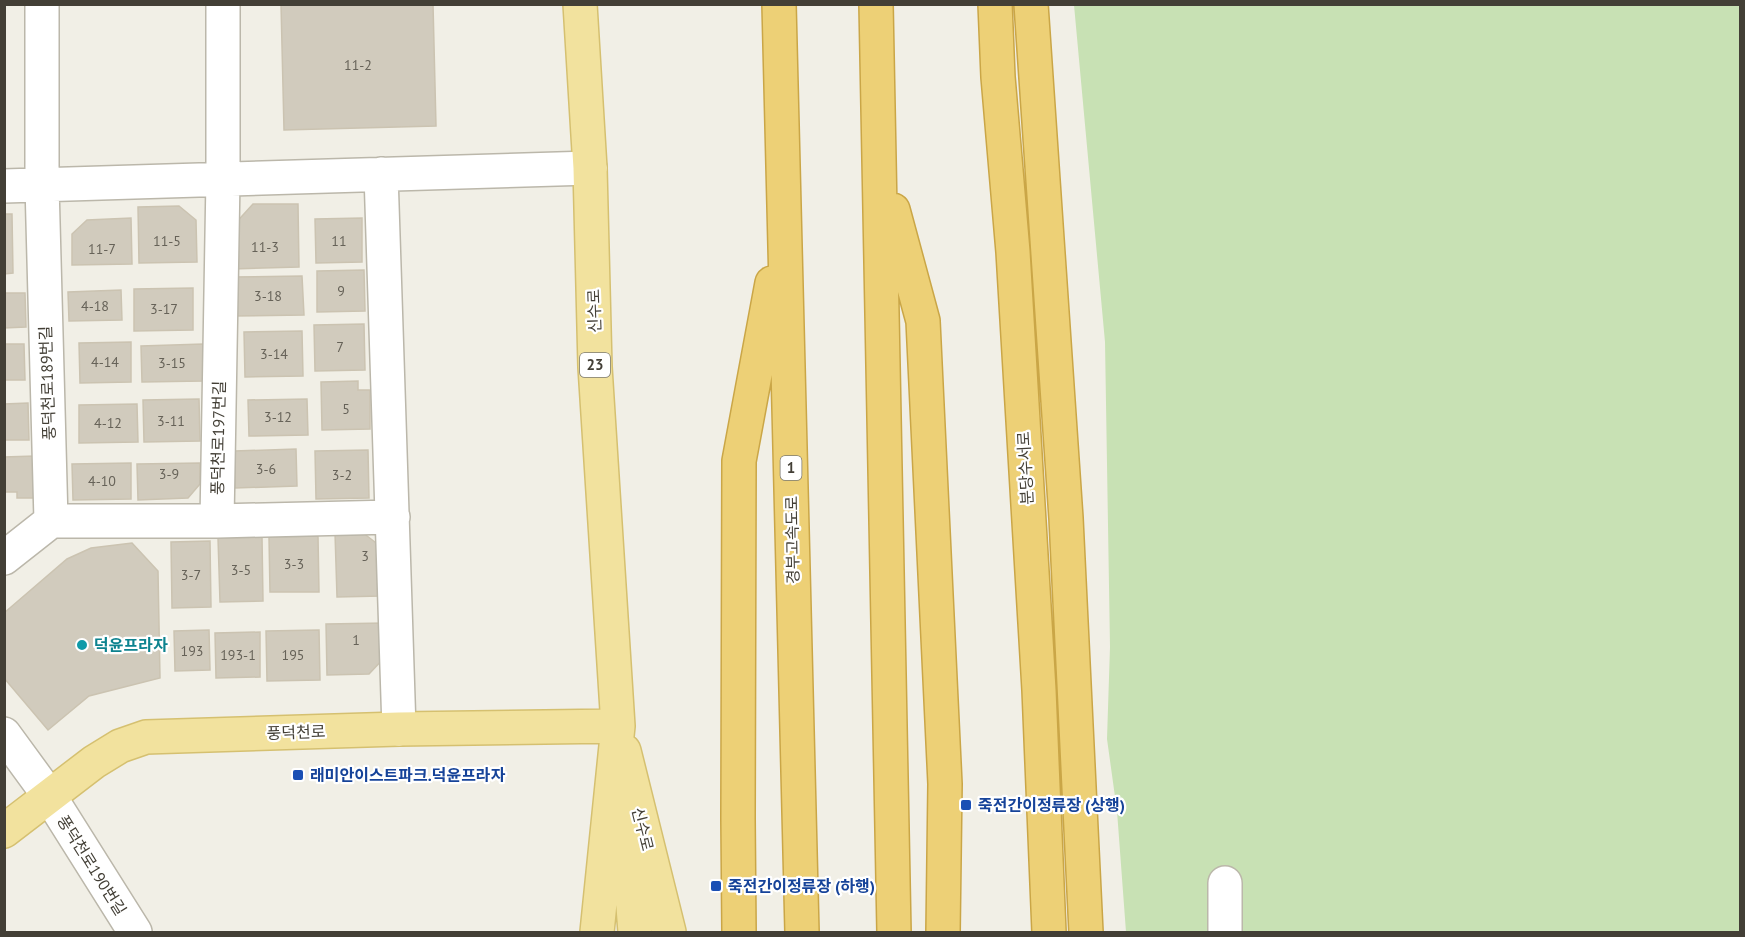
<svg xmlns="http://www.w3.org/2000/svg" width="1745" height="937" font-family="'PT Sans','Noto Sans KR',sans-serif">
<rect width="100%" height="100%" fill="#f1efe6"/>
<path fill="#c8e1b4" d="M1074 5H1740V932H1126L1117 811 1107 739 1110 647 1105 342Z"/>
<path fill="#d1cbbd" stroke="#cbc3b1" stroke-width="1.5" d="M281 4H433L436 126 284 130Z
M253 204H298L299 267 232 269V227Z
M179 206 196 220 197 262 139 263 138 207Z
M4 214H12L13 273 4 274Z
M131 218 132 264 72 265V234L87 220Z
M362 218V262L316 263 315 219Z
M364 270 365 311 317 312V271Z
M302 276 304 315 233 316 232 277Z
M193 288V330L134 331V289Z
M121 290 122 320 69 321 68 292Z
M4 293H25L26 327 4 328Z
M364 324 365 370 315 371 314 325Z
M302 331 303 376 245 377 244 332Z
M131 342V382L80 383 79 343Z
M4 344H24L25 380H4Z
M203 344V381L142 382 141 346Z
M358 381V390H370V429L322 430 321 382Z
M199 399 200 441 144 442 143 400Z
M307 399 308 435 249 436 248 400Z
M28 403 29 440H4V404Z
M137 404 138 442 79 443V405Z
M296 449 297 486 235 488V451Z
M368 450 369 498 316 499 315 451Z
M35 456V498H17V492H4V457Z
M131 463V499L73 500 72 464Z
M200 463V484L188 498 138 500 137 464Z
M362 532 380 546 381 596 337 597 335 533Z
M318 536 319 592H270L269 537Z
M262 537 263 601 220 602 218 538Z
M210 541 211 607 172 608 171 542Z
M132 543 158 571 160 678 89 696 48 730 4 678V613L67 559 91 548Z
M385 623V657L369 674 327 675 326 624Z
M209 630 210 670 175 671 174 631Z
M319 630 320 680 267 681 266 631Z
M260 632V677L216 678 215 633Z"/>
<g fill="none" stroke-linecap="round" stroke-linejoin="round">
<defs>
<path id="minor" d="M381 174 399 729
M4 186 590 168
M51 521H217L393 517
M217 521 223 179V4
M4 558 51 521 42 185V4
M4 734 50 797 135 932
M1225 883V932"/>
<path id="major" d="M580 4 590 168 595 367 618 726 597 932
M624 751 669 932
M627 830 635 932
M4 831 94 762 120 746 146 737 399 729 618 726"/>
<path id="highway" d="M779 4 802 932
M876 4 894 932
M995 4 998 77 1013 252 1039 690 1049 932
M1031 4 1066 518 1086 932
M893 210 923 321 945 784 943 932
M739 932 738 819 739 461 772 283"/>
</defs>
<use href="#minor" stroke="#bbb7aa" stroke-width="36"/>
<use href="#major" stroke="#d5c070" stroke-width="36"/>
<use href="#highway" stroke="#caa647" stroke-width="36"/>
<use href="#minor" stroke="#fff" stroke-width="33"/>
<use href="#major" stroke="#f2e29e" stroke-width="33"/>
<use href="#highway" stroke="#edd076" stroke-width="33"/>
</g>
<circle fill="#0f9aa8" stroke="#fff" stroke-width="2" cx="82" cy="645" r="6"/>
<g fill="#1a4fb4" stroke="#fff" stroke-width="2">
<rect x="292" y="769" width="12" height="12" rx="3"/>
<rect x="960" y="799" width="12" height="12" rx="3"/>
<rect x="710" y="880" width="12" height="12" rx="3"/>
</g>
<g text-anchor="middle" stroke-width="4.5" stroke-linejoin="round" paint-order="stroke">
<g font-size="14" fill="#666258">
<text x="358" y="70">11-2</text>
<text x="167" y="246">11-5</text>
<text x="339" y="246">11</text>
<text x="265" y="252">11-3</text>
<text x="102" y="254">11-7</text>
<text x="341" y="296">9</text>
<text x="268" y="301">3-18</text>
<text x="95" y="311">4-18</text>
<text x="164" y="314">3-17</text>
<text x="340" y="352">7</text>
<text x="274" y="359">3-14</text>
<text x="105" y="367">4-14</text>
<text x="172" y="368">3-15</text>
<text x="346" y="414">5</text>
<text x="278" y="422">3-12</text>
<text x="171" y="426">3-11</text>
<text x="108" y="428">4-12</text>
<text x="266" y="474">3-6</text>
<text x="169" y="479">3-9</text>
<text x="342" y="480">3-2</text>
<text x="102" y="486">4-10</text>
<text x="365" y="561">3</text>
<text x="294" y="569">3-3</text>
<text x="241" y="575">3-5</text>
<text x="191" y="580">3-7</text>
<text x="356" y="645">1</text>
<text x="192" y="656">193</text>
<text x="238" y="660">193-1</text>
<text x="293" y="660">195</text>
</g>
<g fill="#fff" stroke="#7b7972" stroke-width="1.5">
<rect x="580" y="353" width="30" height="24" rx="4.5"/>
<rect x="780.5" y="456" width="21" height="24" rx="4.5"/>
</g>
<g font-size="15" font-weight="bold" fill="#433f36">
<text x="595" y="370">23</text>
<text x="791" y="473">1</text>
</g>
<g font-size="16" fill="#433f36" stroke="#fff">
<text transform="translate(594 311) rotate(-92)" y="6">신수로</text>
<text transform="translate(47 383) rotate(-92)" y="6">풍덕천로189번길</text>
<text transform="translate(218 438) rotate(-89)" y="6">풍덕천로197번길</text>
<text transform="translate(1025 468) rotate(-93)" y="6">분당수서로</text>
<text transform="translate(792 540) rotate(-91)" y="6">경부고속도로</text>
<text transform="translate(296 732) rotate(-2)" y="6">풍덕천로</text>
<text transform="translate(643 829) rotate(76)" y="6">신수로</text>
<text transform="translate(92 865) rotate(58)" y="6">풍덕천로190번길</text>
</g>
<g font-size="16" font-weight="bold" fill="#0d838f" stroke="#fff" text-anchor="start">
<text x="94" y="651">덕윤프라자</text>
</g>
<g font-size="16" font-weight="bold" fill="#164399" stroke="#fff" text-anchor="start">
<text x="310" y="781">래미안이스트파크.덕윤프라자</text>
<text x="978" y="811">죽전간이정류장 (상행)</text>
<text x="728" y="892">죽전간이정류장 (하행)</text>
</g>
</g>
<rect width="1745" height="937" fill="none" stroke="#433f36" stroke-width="12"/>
</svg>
